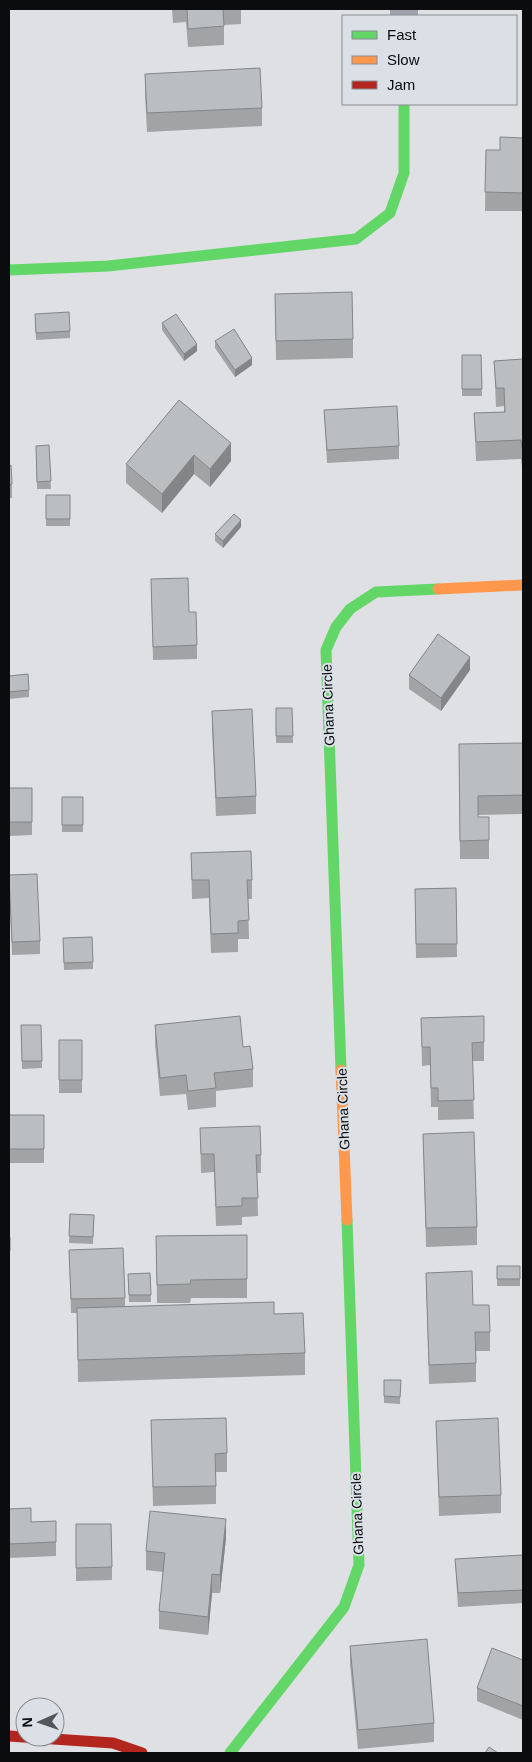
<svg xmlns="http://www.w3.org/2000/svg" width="532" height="1762" font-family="Arial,sans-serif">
<rect width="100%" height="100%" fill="#dee0e3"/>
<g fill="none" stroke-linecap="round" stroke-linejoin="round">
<path stroke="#a1a1ad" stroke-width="28" d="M404 9V16"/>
<path stroke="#63d668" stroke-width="11" d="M9 270 108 266 356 239 390 213 404 173V104
M341 1070 326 650 336 627 350 609 376 592 438 589
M230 1753 344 1607 359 1565 347 1220"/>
<path stroke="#ff974d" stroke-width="11" d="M438 589 523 585
M341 1070 347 1220"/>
<path stroke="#b3261e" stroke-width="11" d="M9 1736 113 1743 142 1753"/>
</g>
<path fill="#a1a3a5" d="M172 9H241V24L224 25V45L188 47 186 22 173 23Z
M145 74 262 108V126L147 132 145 93Z
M523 138V211H485L486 150H500Z
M275 294 353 339V358L276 360Z
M35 314 70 331V338L36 340Z
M162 323 197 351 184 361 162 330Z
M215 341 252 365 235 377 215 348Z
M462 355H481L482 396H462Z
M523 359V466H522L521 459 476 461 474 413 504 412V406L496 407 494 361Z
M179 400 231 461 210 487 194 474 162 513 126 483V464Z
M324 410 399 446V459L327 463Z
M49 445 51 489H37L36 446Z
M9 466 12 484V498H9Z
M46 495H70V526H46Z
M241 527 223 548 215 541V534Z
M151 579 189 612 197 645V659L153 660Z
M470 670 441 711 409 689V675Z
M9 676 29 690V697L9 699Z
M276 708H292L293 743H276Z
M212 711 256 796V814L216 816 212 729Z
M523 743V814L478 815V817H489V859H460L459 762Z
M9 788H32V835L9 836Z
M62 797H83V832H62Z
M191 853 252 880V899H248L249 939H238V952L211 953 209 898 192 899Z
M9 875 40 941V954L12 955Z
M456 888 457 957 416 958 415 889Z
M63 938 93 962V969L64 970Z
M484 1016V1061H472L474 1119 438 1120V1107H431L430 1065 422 1066 421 1018Z
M21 1025H41L42 1068 22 1069Z
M155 1025 243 1047 253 1069V1087L216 1091V1107L188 1110 186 1094 160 1096 155 1044Z
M59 1040H82V1093H59Z
M9 1115H44V1163H9Z
M200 1128 261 1155V1173H257L258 1216 242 1217V1225L216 1226 214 1172 201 1173Z
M423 1134 477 1227V1245L426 1247Z
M70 1214 94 1215 93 1244 69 1243Z
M247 1235V1298H191L190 1303H157L156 1236Z
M69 1250 125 1298V1307L274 1314 305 1353V1375L78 1382 77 1313H71Z
M497 1266H520V1286H497Z
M150 1273 151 1302H129L128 1274Z
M426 1273 473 1305 490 1332V1351H476V1382L429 1384Z
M384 1380H401L400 1404 384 1403Z
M151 1420 227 1453V1472H216V1504L153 1506Z
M436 1421 501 1495V1513L439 1516Z
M9 1509 56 1542V1556L9 1558Z
M76 1524 112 1567V1580L76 1581Z
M226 1538 220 1593H212L208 1635 159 1629V1611L163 1572 146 1570V1551Z
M523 1555V1603L458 1607 455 1559Z
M350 1646 434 1723V1742L358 1749 350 1664Z
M523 1660V1720L477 1701V1688Z"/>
<path fill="#838586" d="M197 344V351L184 361V354Z
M252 358V365L235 377V370Z
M231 443V461L210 487V469Z
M194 455V474L162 513V494Z
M241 520V527L223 548V541Z
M470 657V670L441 711V698Z
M226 1519V1538L220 1593V1575Z
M212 1574V1593L208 1635V1617Z"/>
<path fill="#bbbec0" stroke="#838586" d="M187 9H223L224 26 188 29Z
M260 68 262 108 147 113 145 74Z
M500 137 523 138V193L485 192 486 150H500Z
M352 292 353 339 276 341 275 294Z
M69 312 70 331 36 333 35 314Z
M176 314 197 344 184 354 162 323Z
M234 329 252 358 235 370 215 341Z
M462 355H481L482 389H462Z
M523 359V448H522L521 440 476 442 474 413 505 412 504 388H496L494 361Z
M179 400 231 443 210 469 194 455 162 494 126 464Z
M397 406 399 446 327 450 324 410Z
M49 445 51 481 37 482 36 446Z
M11 465 12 484 9 485V466Z
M46 495H70V519H46Z
M234 514 241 520 223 541 215 534Z
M188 578 189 612H196L197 645 153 647 151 579Z
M438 634 470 657 441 698 409 675Z
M28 674 29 690 9 692V676Z
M276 708H292L293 736H276Z
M252 709 256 796 216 798 212 711Z
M523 743V795L478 796V817H489V840L460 841 459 744Z
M9 788H32V822H9Z
M62 797H83V825H62Z
M251 851 252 880H247L249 920 238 921V933L211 934 209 880H192L191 853Z
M37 874 40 941 12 942 9 875Z
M456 888 457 944H416L415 889Z
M92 937 93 962 64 963 63 938Z
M240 1016 243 1047 250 1046 253 1069 214 1073 216 1088 188 1091 186 1075 160 1078 155 1025Z
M484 1016V1042L472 1043 474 1100 438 1101V1088H431L430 1047H422L421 1018Z
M21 1025H41L42 1061H22Z
M59 1040H82V1080H59Z
M9 1115H44V1149H9Z
M260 1126 261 1155H256L258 1198H242V1206L216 1207 214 1154H201L200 1128Z
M474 1132 477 1227 426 1228 423 1134Z
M70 1214 94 1215 93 1237 69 1236Z
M247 1235V1279L191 1280 190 1284 157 1285 156 1236Z
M9 1237H10V1251H9Z
M123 1248 125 1298 71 1299 69 1250Z
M497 1266H520V1279H497Z
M472 1271 473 1305H489L490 1332H475L476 1363 429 1365 426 1273Z
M150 1273 151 1295H129L128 1274Z
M274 1302V1314L303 1313 305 1353 78 1360 77 1308Z
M384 1380H401L400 1397 384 1396Z
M226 1418 227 1453 215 1454 216 1486 153 1487 151 1420Z
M498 1418 501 1495 439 1497 436 1421Z
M31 1508V1522L56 1521V1542L9 1544V1509Z
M150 1511 226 1519 220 1575 212 1574 208 1617 159 1611 165 1553 146 1551Z
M76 1524H111L112 1567 76 1568Z
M523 1555V1590L458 1593 455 1559Z
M427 1639 434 1723 358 1730 350 1646Z
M492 1648 523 1660V1706L477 1688Z
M489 1747 498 1753H485Z"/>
<g text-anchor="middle" stroke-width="4" stroke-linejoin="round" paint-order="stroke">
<g font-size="14" fill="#0a0c0e" stroke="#dbe0e6">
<text transform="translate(328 705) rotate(-92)" y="5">Ghana Circle</text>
<text transform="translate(343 1109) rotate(-92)" y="5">Ghana Circle</text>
<text transform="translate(357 1514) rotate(-92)" y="5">Ghana Circle</text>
</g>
</g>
<rect width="532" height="1762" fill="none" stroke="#0a0c0e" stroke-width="20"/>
<rect x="342" y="15" width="175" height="90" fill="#dbe0e6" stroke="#878b90"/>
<rect x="352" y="31" width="25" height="8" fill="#63d668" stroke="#878b90"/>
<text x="387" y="40" font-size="15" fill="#0a0c0e">Fast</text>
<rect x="352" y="56" width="25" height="8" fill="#ff974d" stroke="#878b90"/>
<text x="387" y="65" font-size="15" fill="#0a0c0e">Slow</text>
<rect x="352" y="81" width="25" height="8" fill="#b3261e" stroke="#878b90"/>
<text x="387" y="90" font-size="15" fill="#0a0c0e">Jam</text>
<g transform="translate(40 1722) rotate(268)"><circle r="24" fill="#dbe0e6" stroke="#878b90"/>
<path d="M0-4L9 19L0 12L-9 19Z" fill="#545659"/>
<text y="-8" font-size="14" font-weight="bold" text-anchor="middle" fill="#0a0c0e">N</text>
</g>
</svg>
